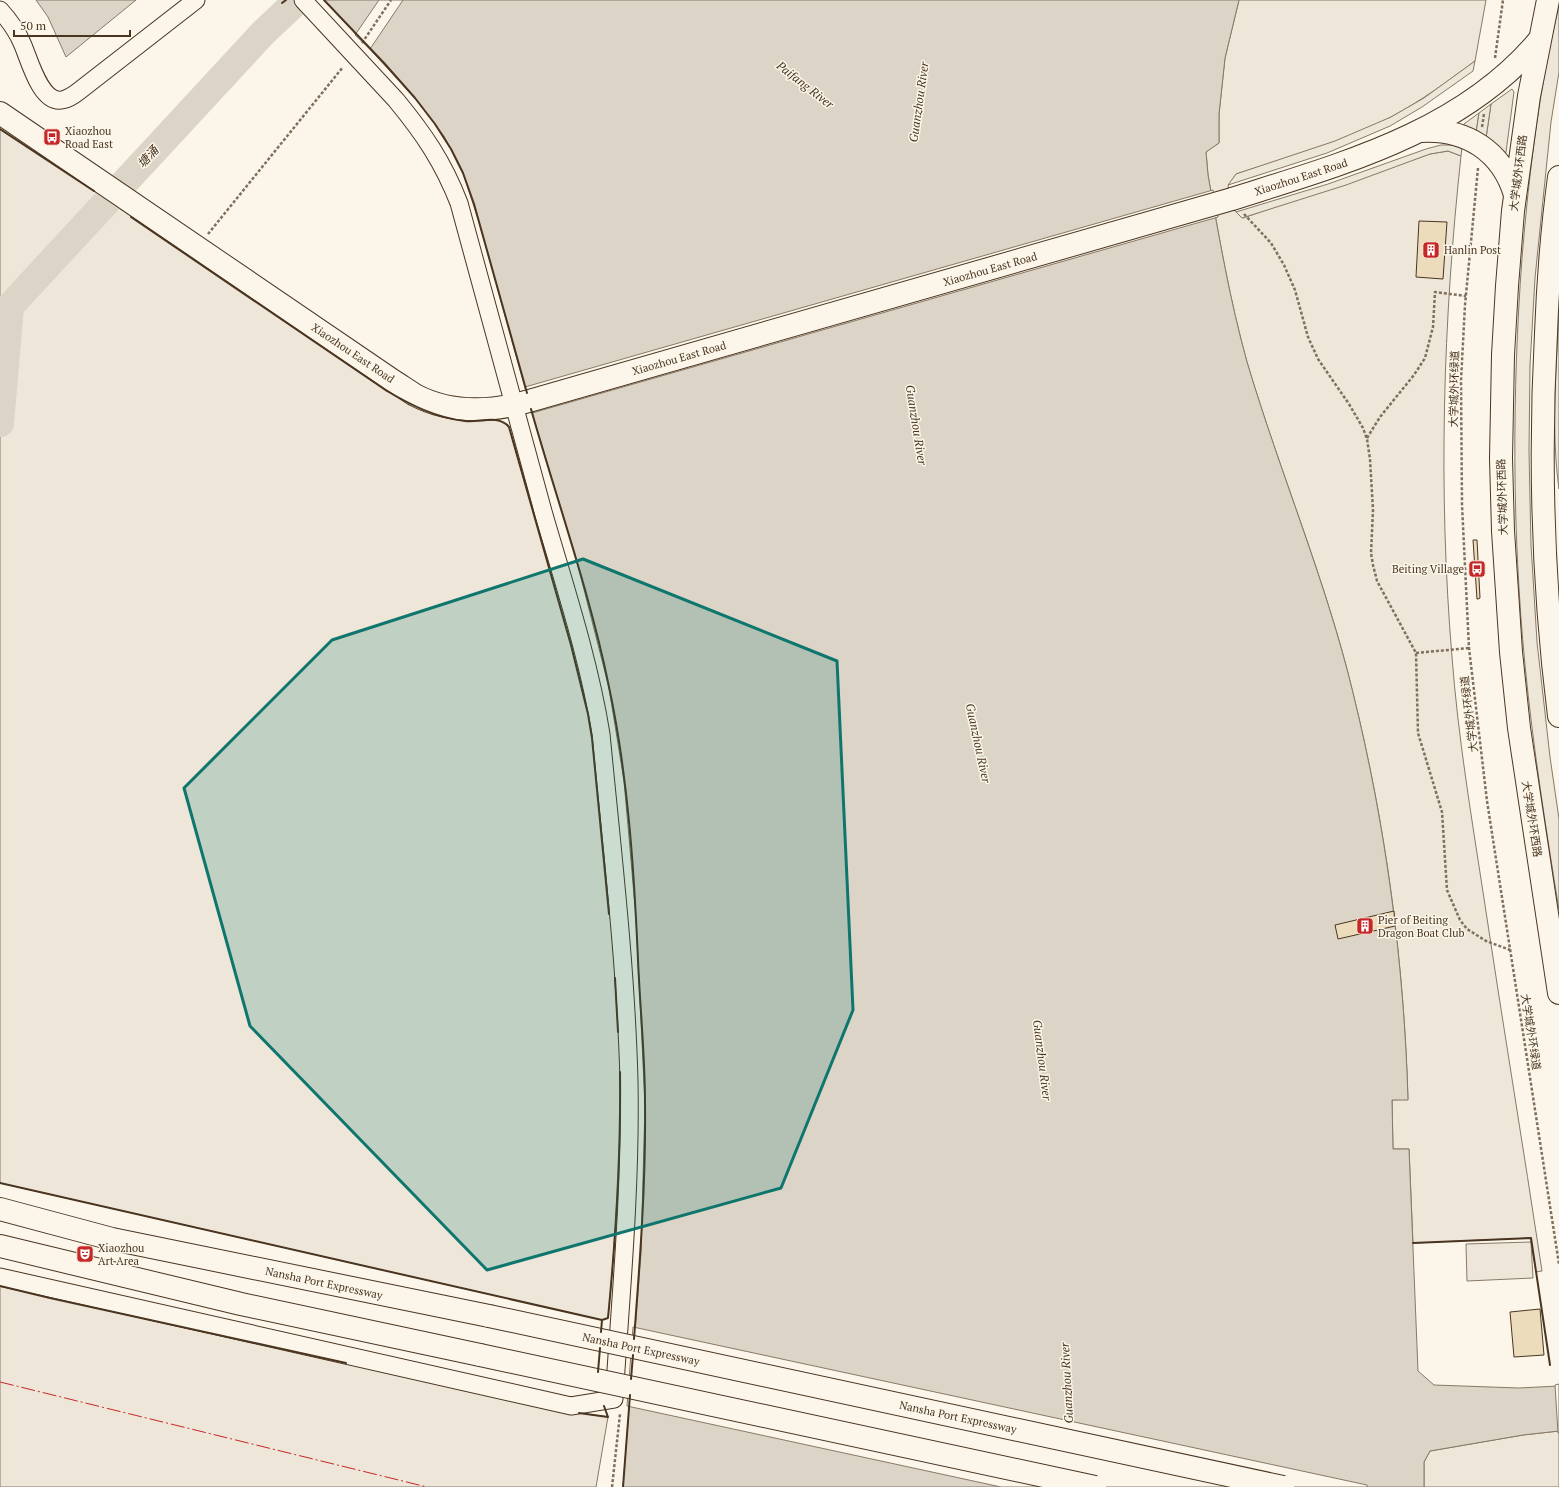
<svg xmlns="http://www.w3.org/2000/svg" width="1559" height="1487" font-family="'PT Serif','Noto Sans SC',serif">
<rect width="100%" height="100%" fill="#fbf6e9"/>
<path fill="#ede6d9" stroke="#887966" d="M1239 0H1486L1475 61C1448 81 1421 101 1391 117 1342 143 1288 157 1236 174L1228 186 1236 212 1243 218 1430 154 1448 151 1461 156C1443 322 1438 490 1452 657 1458 736 1471 814 1483 892 1502 1019 1523 1145 1542 1271L1536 1272 1531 1242 1533 1278 1467 1281 1466 1244 1531 1242V1238L1413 1243 1409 1149H1393L1392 1100 1408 1099C1404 962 1386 826 1353 693 1326 580 1280 473 1247 362 1230 301 1219 237 1208 175L1206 152 1219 143V114L1225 58Z
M1559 5V72L1551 122 1535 278 1530 365 1529 451 1531 545 1537 642 1550 757 1559 819V910C1546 829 1533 747 1525 665 1512 530 1512 394 1522 258 1529 173 1539 88 1559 5Z
M1512 89 1514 92 1506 152 1505 154 1486 138 1491 104Z
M1479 113 1476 133 1463 127 1464 124Z
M0 129 94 191 387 391C411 405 436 418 465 421 479 423 498 414 509 427L571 645 588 714 592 738C602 843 616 949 620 1055 622 1143 616 1230 608 1318L602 1320 0 1183Z
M1559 313V489C1551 431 1556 371 1559 313Z
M0 1286 172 1325 572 1412 608 1417 596 1487H0Z
M1559 1431V1487H1424V1462L1430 1451 1523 1435Z"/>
<path fill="#ede7d9" stroke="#887966" d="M1475 61 1473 71 1422 107 1390 126 1327 153 1228 185 1236 174 1335 141 1391 117 1424 98Z
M1491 104 1486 138 1476 133 1479 113Z
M1441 145H1452L1462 147 1461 156 1448 151 1430 154 1346 185 1242 218 1236 212 1328 184 1426 149Z"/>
<path fill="#dcd4c6" stroke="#887966" d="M36 0H136L66 57 48 17Z
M324 0H1239L1225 58 1219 114V143L1206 152 1208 175C1219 237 1230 301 1247 362 1280 473 1326 581 1353 693 1386 827 1404 963 1408 1100H1392L1393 1149H1409L1418 1371 1434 1385 1519 1388 1559 1386V1431L1523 1435 1430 1451 1424 1462V1487H623L641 1253 645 1104 636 918 628 826 624 781 609 688 575 554 532 413 479 222 463 173 444 136 415 98Z"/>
<path fill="#fbf6e9" stroke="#887966" d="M379 0H403L370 49 355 35Z
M1213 190 1218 217 532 413 525 387Z
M633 1327 1367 1485V1487H1001L627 1406Z
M1559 1384V1433H1558L1555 1385Z"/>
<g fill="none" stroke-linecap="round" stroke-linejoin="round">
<path stroke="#dcd4c6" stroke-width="28" d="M0 317 263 33 298 0
M0 423 10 306"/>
</g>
<path fill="#ecdcbc" stroke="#4a3520" d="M1419 221 1447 222 1443 279 1416 277Z
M1473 540H1477L1480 598 1478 599H1477Z
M1394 911 1395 926 1338 939 1335 925Z
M1540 1309 1544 1355 1514 1357 1510 1312Z"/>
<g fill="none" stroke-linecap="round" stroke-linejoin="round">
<defs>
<path id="minor" d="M0 10C9 20 17 31 22 43 29 58 40 104 62 100 68 99 74 95 79 91L196 0
M0 1277 571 1406 614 1399C621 1293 631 1187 629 1081 626 965 612 849 601 734 589 660 565 587 544 515 515 411 487 307 459 203 443 162 424 134 396 100L303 0"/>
<path id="major" d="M1548 0 1529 96 1513 211 1507 286 1503 355 1501 458 1503 531 1511 652 1519 728 1559 993
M0 113 392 380C400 385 407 390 415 395 451 414 491 412 529 401
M1420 131C1466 128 1502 151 1515 195
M1559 177C1552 229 1548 281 1546 333 1539 461 1543 589 1559 716
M1232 199C1342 164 1463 132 1540 39"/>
<path id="highway" d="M0 1209 112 1239 489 1316
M0 1246 241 1304 480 1355"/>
</defs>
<use href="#minor" stroke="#4a3520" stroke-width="19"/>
<use href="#major" stroke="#4a3520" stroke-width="24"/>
<use href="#highway" stroke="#4a3520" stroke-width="24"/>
<path stroke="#7f6f5c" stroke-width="2.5" stroke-dasharray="3 2" stroke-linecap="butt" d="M362 43 391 0
M1495 58 1503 0
M1482 127 1484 114
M1478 168 1465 305 1461 380 1462 505 1469 648 1487 801 1559 1264
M1244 214 1271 243 1284 265 1295 290 1308 337 1318 359 1349 404 1363 428 1367 439 1370 459 1373 510 1371 553 1373 565 1377 581 1416 653 1418 733 1442 812 1447 890 1460 920 1467 929 1486 941 1510 950
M208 234 343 67
M1367 438 1380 417 1414 375 1425 358 1433 327 1435 292 1466 296
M1416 653 1469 648
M612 1487 620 1414"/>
<use href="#minor" stroke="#fbf6e9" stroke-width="17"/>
<use href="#major" stroke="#fbf6e9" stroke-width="22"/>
<use href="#highway" stroke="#fbf6e9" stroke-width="22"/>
<defs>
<path id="major-bridge" d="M529 401 1232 199"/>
<path id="highway-bridge" d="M489 1316 1283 1487
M480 1355 1095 1487"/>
</defs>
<use href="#major-bridge" stroke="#4a3520" stroke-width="24" stroke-linecap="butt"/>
<use href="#highway-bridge" stroke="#4a3520" stroke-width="24" stroke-linecap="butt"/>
<use href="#major-bridge" stroke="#fbf6e9" stroke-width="22"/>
<use href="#highway-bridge" stroke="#fbf6e9" stroke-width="22"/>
<path stroke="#4a3520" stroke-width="2" d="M324 0 384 63 415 98 435 124 451 149 463 173 474 204 527 393
M282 3 286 0
M0 129 94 191
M131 217 387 391C411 405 436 418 465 421 479 423 498 414 509 427L571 645 588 714 592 738 609 914
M531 409C557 501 590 593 609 687 628 776 634 869 638 960 640 1008 645 1055 645 1103 646 1182 640 1261 634 1339
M615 978 618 1032
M0 1183 602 1320 608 1318C616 1236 621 1154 620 1072
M1413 1243 1531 1238 1550 1365
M0 1286 50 1298 346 1363
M601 1332 602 1320
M598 1372 600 1348
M631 1379 633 1355
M604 1406 608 1417
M579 1413 608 1417
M623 1487 630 1395"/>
<path stroke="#c62828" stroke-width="1" stroke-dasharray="14 3 2 3" stroke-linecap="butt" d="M0 1382 427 1487"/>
</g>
<path fill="#0f766e" fill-opacity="0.2" stroke="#0f766e" stroke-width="3" stroke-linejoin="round" d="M583 559 837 661 853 1010 781 1188 487 1270 250 1026 184 788 332 640Z"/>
<defs>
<symbol id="bus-square" viewBox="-11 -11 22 22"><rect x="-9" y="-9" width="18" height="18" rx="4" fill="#c62828" stroke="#fbf6e9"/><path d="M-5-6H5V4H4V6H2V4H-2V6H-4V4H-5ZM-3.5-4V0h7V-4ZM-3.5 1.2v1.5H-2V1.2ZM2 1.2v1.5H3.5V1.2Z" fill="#fff"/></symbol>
<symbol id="building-square" viewBox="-11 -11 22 22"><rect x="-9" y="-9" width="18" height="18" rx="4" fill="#c62828" stroke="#fbf6e9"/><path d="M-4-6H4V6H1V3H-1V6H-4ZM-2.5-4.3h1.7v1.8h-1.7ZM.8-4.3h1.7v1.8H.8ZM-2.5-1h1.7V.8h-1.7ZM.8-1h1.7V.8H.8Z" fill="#fff"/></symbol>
<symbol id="theatre-square" viewBox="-11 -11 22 22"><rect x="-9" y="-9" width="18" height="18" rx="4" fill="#c62828" stroke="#fbf6e9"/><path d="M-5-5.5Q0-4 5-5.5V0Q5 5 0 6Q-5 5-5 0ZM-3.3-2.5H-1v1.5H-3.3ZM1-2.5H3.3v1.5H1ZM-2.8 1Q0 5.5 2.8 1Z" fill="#fff"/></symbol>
</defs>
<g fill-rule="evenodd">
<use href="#bus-square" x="42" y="127" width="20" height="20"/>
<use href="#building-square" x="1421" y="240" width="20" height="20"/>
<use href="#bus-square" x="1467" y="559" width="20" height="20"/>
<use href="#building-square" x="1355" y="916" width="20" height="20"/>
<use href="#theatre-square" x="75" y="1244" width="20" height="20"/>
</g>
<g text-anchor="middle" stroke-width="3" stroke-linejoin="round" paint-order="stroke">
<g font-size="11" fill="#4a3520" stroke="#fbf6e9" text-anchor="start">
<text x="65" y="135">Xiaozhou<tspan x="65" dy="13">Road East</tspan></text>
<text x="1444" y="254">Hanlin Post</text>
<text x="1464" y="573" text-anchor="end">Beiting Village</text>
<text x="1378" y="924">Pier of Beiting<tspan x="1378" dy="13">Dragon Boat Club</tspan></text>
<text x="98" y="1252">Xiaozhou<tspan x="98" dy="13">Art Area</tspan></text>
</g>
<g font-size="11" fill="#4a3520" stroke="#fbf6e9">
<text transform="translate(1518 173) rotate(-83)" y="4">大学城外环西路</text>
<text transform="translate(1301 177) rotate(-18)" y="4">Xiaozhou East Road</text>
<text transform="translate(990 269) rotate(-16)" y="4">Xiaozhou East Road</text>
<text transform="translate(353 353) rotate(34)" y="4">Xiaozhou East Road</text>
<text transform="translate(679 358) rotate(-16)" y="4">Xiaozhou East Road</text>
<text transform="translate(1454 389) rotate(-89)" y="4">大学城外环绿道</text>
<text transform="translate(1502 497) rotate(-92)" y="4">大学城外环西路</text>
<text transform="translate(1469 714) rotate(-97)" y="4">大学城外环绿道</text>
<text transform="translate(1532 819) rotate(81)" y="4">大学城外环西路</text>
<text transform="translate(1531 1032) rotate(81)" y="4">大学城外环绿道</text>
<text transform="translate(324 1283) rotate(12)" y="4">Nansha Port Expressway</text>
<text transform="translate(641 1349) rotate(12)" y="4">Nansha Port Expressway</text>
<text transform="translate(958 1417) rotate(12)" y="4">Nansha Port Expressway</text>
</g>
<g font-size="12" font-style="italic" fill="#4a3520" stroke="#fbf6e9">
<text transform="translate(805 85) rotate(38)" y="4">Paifang River</text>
<text transform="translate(919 102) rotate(-82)" y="4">Guanzhou River</text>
<text transform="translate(148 157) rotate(-47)" y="4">塘涌</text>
<text transform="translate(916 425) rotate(81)" y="4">Guanzhou River</text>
<text transform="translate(978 743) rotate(78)" y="4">Guanzhou River</text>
<text transform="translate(1042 1060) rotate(83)" y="4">Guanzhou River</text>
<text transform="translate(1067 1383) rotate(-93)" y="4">Guanzhou River</text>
</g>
</g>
<path d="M14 30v6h116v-6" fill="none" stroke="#4a3520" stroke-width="2"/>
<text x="20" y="30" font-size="12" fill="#4a3520" stroke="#fbf6e9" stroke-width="3" paint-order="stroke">50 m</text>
</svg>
